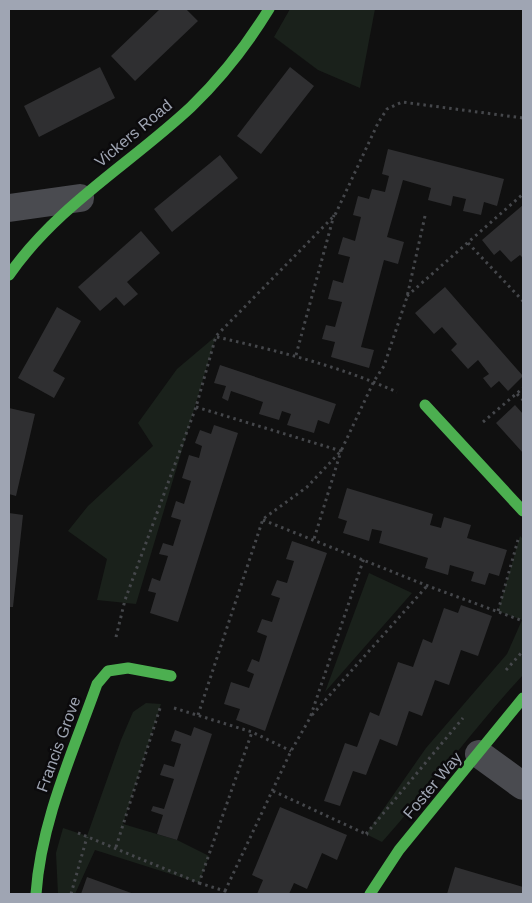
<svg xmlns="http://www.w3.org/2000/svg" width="532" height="903" font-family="Arial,sans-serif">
<rect width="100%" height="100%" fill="#101010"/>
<path fill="#1a211b" d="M290 9H375L360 88 318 70 274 37Z
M216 336 136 604 97 600 107 559 68 531 88 506 153 446 138 423 177 369Z
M520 536 523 539V675C474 728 431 787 382 842L366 834 426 748 507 654 522 620 498 611Z
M369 573 412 593 325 692Z
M146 703 161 704 123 824 177 840 209 856 199 883 95 850 75 894H58L56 853 63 828 87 836 121 740 133 712Z"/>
<path fill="#2f2f31" d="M160 9H186L198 21 135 81 111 56Z
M100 67 115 98 39 137 24 106Z
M290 67 314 86 261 154 237 136Z
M388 149 504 179 497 206 484 202 481 215 463 211 466 199 453 196 451 206 428 200 431 188 403 180 387 237 404 242 398 264 384 260 361 347 374 350 369 368 331 357 335 342 322 339 326 325 335 327 342 302 328 299 333 280 343 283 350 257 338 254 343 237 355 241 361 217 353 215 358 196 369 199 372 189 385 192 389 176 382 174Z
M220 155 238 178 172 232 154 209Z
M523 205V258L520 255 511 262 500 250 494 255 482 240Z
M141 231 160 253 127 282 138 294 124 306 116 297 100 311 78 287Z
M445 287 523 376 508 391 499 381 491 388 483 378 489 374 478 360 468 369 451 350 457 344 442 327 434 334 415 313Z
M57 307 81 321 53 371 65 378 54 398 18 378Z
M220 365 336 404 329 424 318 420 314 433 287 425 291 414 282 411 279 420 259 414 263 402 231 391 228 401 222 398 226 386 214 383Z
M515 405 523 414V453L496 423Z
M9 408 35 414 16 496 9 494Z
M214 425 238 433 178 622 150 613 156 593 148 591 152 578 160 581 168 556 159 554 163 543 173 546 181 520 171 517 176 501 184 504 191 481 182 478 189 455 199 458 202 446 195 443 200 430 211 434Z
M347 488 433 514 430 525 441 528 444 517 471 525 467 538 507 550 499 576 489 573 485 585 471 581 474 572 450 565 448 575 425 568 428 558 379 543 382 531 372 529 369 541 343 533 347 521 338 518Z
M9 513 23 515 13 607H9Z
M292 541 327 553 265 731 236 720 240 709 224 704 231 682 249 688 254 674 247 671 252 659 259 662 267 636 257 632 262 619 272 622 280 598 271 595 277 580 287 583 294 561 286 559Z
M461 605 492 616 478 656 461 650 449 685 435 680 422 716 409 711 397 746 380 739 366 775 353 771 340 806 324 801 345 743 357 747 370 712 379 716 398 662 413 667 423 639 432 643 444 608 458 613Z
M194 727 212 734 177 840 157 834 163 815 151 811 153 806 164 809 174 779 160 775 164 764 174 767 181 744 171 741 175 730 191 736Z
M280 807 347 835 337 860 322 853 307 889 294 883 289 894H257L263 880 252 875Z
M455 867 523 887V894H447Z
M87 877 134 894H81Z"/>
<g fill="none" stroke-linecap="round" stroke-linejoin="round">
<path stroke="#45474b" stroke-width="3" stroke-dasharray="2.5 4" stroke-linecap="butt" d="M468 243 523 301
M407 296 523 194
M217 337C278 351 339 366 397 392
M296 355 334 215
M517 394 523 400
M196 407 341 451 314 539
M483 422 523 388
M263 520 428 586 523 621
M498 611 518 540
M116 637 125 600 196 407 216 336 335 215 378 123 387 109 402 102 523 118
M506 670 523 651
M174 708 252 732 291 751
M198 715 263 519 307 487 341 451 374 381 384 366 407 297 425 216
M312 715 427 586
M273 791 368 835
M78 833 199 883 252 732
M366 834 463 718
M116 847 161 705
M199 883 225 891 224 894
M225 891 291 751 310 718 364 558
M71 894 87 837"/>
<path stroke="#4a4b50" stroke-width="28" d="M9 208 80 198
M479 754 523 786"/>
<path stroke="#4caf50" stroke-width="11" d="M9 275C57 206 130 164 191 107 221 78 247 45 269 9
M425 405 523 511
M36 894C41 821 73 752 97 684L108 671 128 668 171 676
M370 894 399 850 523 698"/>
</g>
<g text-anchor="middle" stroke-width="5" stroke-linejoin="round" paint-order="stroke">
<g font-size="16" fill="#9fa5b3" stroke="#0b0a0c">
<text transform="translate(133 133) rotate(-40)" y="6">Vickers Road</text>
<text transform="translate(58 744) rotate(-70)" y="6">Francis Grove</text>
<text transform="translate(432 785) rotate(-50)" y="6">Foster Way</text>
</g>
</g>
<rect width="532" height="903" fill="none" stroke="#9fa5b3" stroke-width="20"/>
</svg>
